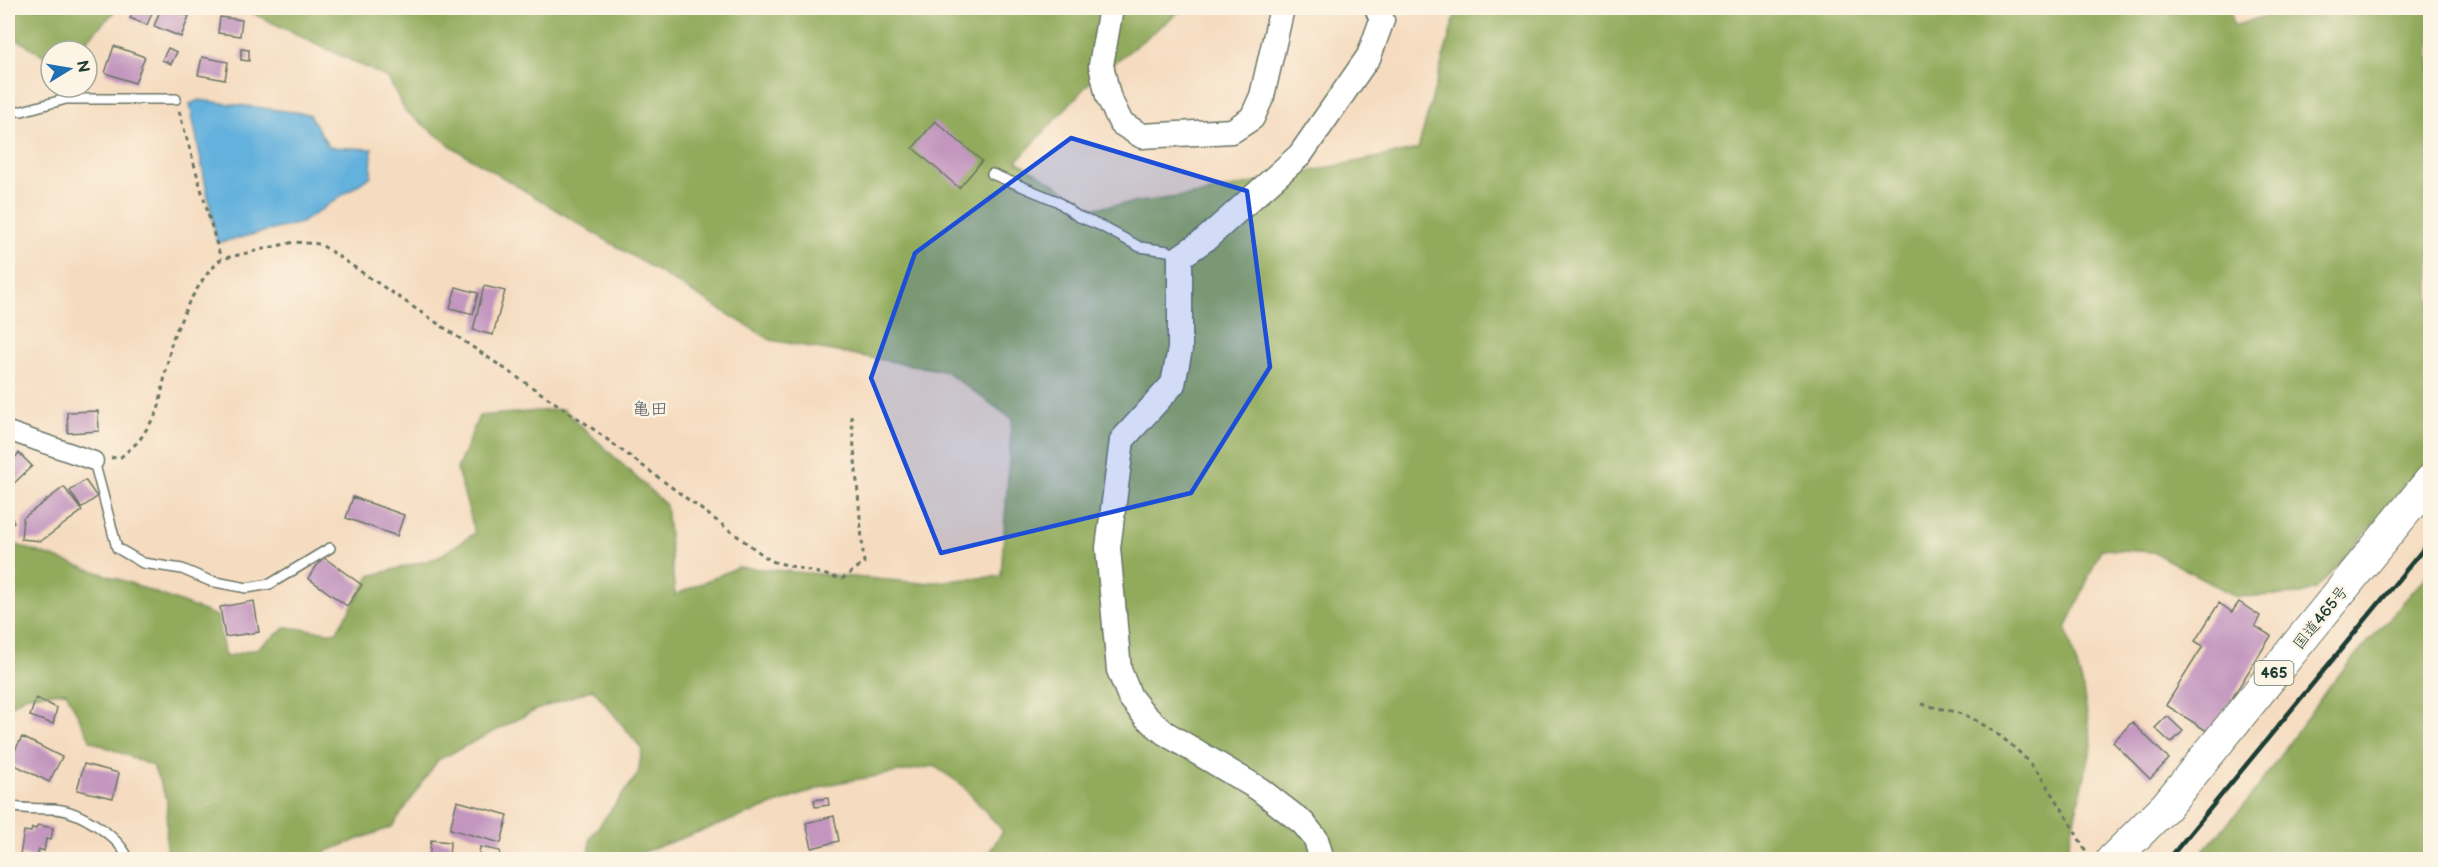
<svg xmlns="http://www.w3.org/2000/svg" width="2438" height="867" font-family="'Balsamiq Sans','Klee One',sans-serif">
<rect width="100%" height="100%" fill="#fcf5e5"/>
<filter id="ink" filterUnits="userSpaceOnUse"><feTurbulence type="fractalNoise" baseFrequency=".0167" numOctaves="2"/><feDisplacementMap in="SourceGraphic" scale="12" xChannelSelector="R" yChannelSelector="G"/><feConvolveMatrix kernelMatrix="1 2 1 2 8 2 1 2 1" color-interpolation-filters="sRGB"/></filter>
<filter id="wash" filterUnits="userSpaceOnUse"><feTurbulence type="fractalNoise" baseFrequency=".008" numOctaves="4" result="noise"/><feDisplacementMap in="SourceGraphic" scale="24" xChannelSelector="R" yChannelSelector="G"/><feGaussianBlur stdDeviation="1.35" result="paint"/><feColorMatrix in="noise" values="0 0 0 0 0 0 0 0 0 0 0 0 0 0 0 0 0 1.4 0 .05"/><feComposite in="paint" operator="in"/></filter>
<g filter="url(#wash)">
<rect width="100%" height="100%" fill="#f5dcc0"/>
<path fill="#91aa5c" stroke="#587448" stroke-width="1.5" d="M8 8H118L76 51H51V60L8 34Z
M236 8H1184L1089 83 1017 161 1093 208 1201 194 1418 149 1457 8H2230L2234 26 2289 8H2430V460L2316 589 2301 594 2237 597 2153 552 2101 549 2066 629 2082 683 2092 746 2065 859H985L1003 831 961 784 934 766 831 784 635 855 590 854V838L638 774 642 749 593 689 536 710 438 760 392 827 327 851 319 859H166L167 800 153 766 91 741 66 692 27 695 8 708V542L130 583 217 616 225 657 256 649 287 627 336 633 370 576 437 558 475 533 457 469 479 416 563 409 666 505 675 595 738 567 922 583 1001 576 1012 419 945 371 771 340 454 148 405 111 388 78 248 11Z
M2430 572V859H2196L2248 801 2330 685Z"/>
<path fill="#63b1dd" stroke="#417788" stroke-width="1.5" d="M199 100 309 114 329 147 372 149 371 176 301 223 217 243 190 104Z"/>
<g id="blocks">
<path fill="#c396bf" d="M134 8H154L147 25 130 18Z
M161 8 189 16 181 37 154 26Z
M1140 8H1167V12Z
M220 17 242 20 240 36 218 33Z
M114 46 145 57 135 83 105 73Z
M168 48 177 52 171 64 162 60Z
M241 49 249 50V61L241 60Z
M202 57 228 62 225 80 198 75Z
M935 121 982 161 959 188 913 148Z
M484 286 505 291 493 335 473 330Z
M456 287 478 293 473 314 450 308Z
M98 411 99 431 68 433 67 412Z
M19 453 32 466 8 489V465Z
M85 480 97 497 81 508 70 491Z
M64 487 82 511 41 541 21 539 23 518Z
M353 497 404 515 397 536 346 518Z
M8 512 14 522 8 528Z
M323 557 362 585 347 606 308 578Z
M254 601 259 632 225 637 220 607Z
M2239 602 2260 616 2255 626 2271 636 2210 733 2166 705 2203 646 2195 641 2219 603 2232 612Z
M36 698 57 708 53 724 30 716Z
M2167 716 2183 731 2171 743 2155 728Z
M2132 722 2169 759 2150 779 2113 742Z
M22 737 62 757 49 782 9 762Z
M84 764 119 773 113 798 77 790Z
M828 798 829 805 815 807 814 800Z
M457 801 508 815 501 843 450 829Z
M834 816 839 841 812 848 806 823Z
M38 825 53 828 51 840 46 839 44 851 39 849 37 858 20 855 24 831 31 832 32 828 36 829Z
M431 840 450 842 449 860H429Z
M480 847 500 851 499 860H478Z"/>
</g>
</g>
<g filter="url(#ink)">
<use href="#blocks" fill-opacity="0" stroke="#6a7565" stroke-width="1.5"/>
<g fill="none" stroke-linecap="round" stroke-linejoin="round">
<defs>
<path id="lane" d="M8 111H22L66 99H176
M992 174 1057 201 1077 216 1099 225 1140 247 1168 251 1180 257
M94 461 117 548 143 563 182 569 210 581 247 588 270 584 330 548
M8 803 9 806C24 810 39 808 55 809 80 811 119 836 129 860"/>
<path id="street" d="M8 431 94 461"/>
<path id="secondary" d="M1111 8 1101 65 1108 96 1121 123 1142 136 1232 131 1252 118 1262 96 1282 8
M1322 860 1316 839 1303 823 1259 789 1165 733 1146 717 1130 697 1119 670 1108 548 1122 440 1173 384 1180 349V257L1206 239 1300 155 1369 56 1382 20 1377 8"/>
<path id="highway" d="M2112 860 2166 806 2430 481"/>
</defs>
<use href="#lane" stroke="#6a7565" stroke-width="12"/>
<use href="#street" stroke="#6a7565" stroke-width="21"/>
<use href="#secondary" stroke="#6a7565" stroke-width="27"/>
<use href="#highway" stroke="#6a7565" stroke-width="34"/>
<path stroke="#6a7565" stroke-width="3" stroke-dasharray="4.5 4.5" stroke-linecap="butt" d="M179 111 221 259
M111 458 121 457 139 441 158 411 172 340 189 302 205 276 221 259 294 242 320 244 585 423 771 561 842 579 864 563 851 413
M1922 704C1938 709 1960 711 1975 720 2035 753 2056 798 2088 855"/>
<use href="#lane" stroke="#fff" stroke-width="9"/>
<use href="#street" stroke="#fff" stroke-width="18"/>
<use href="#secondary" stroke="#fff" stroke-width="24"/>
<use href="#highway" stroke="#fff" stroke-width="32"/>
<path stroke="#1f3d34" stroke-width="4.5" d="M2168 860 2430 541"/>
</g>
</g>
<path fill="#1d4ed8" fill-opacity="0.2" stroke="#1d4ed8" stroke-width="4.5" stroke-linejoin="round" d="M1071 138 1247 191 1270 367 1191 493 941 553 871 378 915 253Z"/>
<g text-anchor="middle" stroke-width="5" stroke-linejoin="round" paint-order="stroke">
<rect fill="#fcf5e5" stroke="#617469" stroke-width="1.5" x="2254.5" y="661" width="39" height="24" rx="4.5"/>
<g font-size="15" font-weight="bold" fill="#1f3d34">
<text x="2274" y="678">465</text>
</g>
<g font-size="16" fill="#1f3d34" stroke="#fcf5e5">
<text transform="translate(2320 617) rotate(-51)" y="6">国道465号</text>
</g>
<g font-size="18" fill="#585c65" stroke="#fcf5e5">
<text x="650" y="415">亀田</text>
</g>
</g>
<rect width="2438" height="867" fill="none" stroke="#fcf5e5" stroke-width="30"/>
<g transform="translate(69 69) rotate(79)"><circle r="28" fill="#fcf5e5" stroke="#a4ab9e" stroke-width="1.5"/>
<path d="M0-4.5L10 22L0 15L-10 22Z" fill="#1f6fb2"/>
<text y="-9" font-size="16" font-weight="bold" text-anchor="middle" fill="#1f3d34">N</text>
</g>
</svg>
